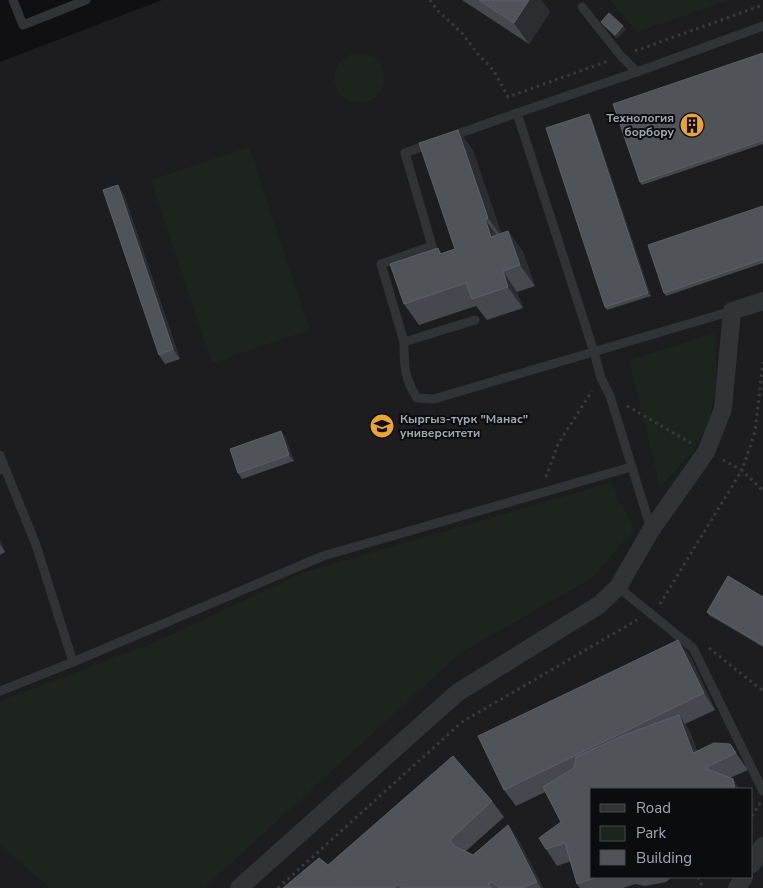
<svg xmlns="http://www.w3.org/2000/svg" width="763" height="888" font-family="'Nunito Sans',sans-serif">
<rect width="100%" height="100%" fill="#101012"/>
<path fill="#1d1d1f" fill-rule="evenodd" d="M162 0H763V888H0V62ZM592 789H752V877H592Z"/>
<path fill="#1d241e" d="M610 0H729L637 32Z
M334 78a25 25 0 1 1 50 0a25 25 0 1 1-50 0Z
M249 147 310 330 212 363 151 180Z
M715 333 717 381 709 422 692 453 660 487 629 360Z
M610 483 634 529 592 578 459 654 204 888H50L0 845V701L156 642 302 573Z"/>
<g fill="none" stroke-linecap="round" stroke-linejoin="round">
<path stroke="#383a3e" stroke-width="3" stroke-dasharray="2.5 4" stroke-linecap="butt" d="M430 0 438 11 462 33 477 53 494 71 508 97 608 61
M635 51 763 5
M627 406 691 443
M723 460 742 470 755 432 763 362
M546 477 558 444 592 391
M660 604 742 470 763 491
M709 648 763 691
M752 816 760 803
M698 877 703 888
M278 888 462 722 637 620"/>
<path stroke="#323337" stroke-width="9" d="M13 0 23 25 86 0
M582 7 621 56 637 72 763 26
M637 72 517 113 594 352 601 378 610 396 651 529
M449 137 517 113
M430 144 405 153 432 246 381 264 404 342 475 320
M404 342C404 365 404 378 417 398L434 399 732 311
M0 455 5 468 0 470
M5 468 36 545 73 662
M618 587 693 648 763 791
M0 691 73 662 323 556 631 467"/>
<path stroke="#323337" stroke-width="18" d="M752 864 763 846
M239 888 457 693 599 605 618 587 651 530 706 452 723 409 732 311 763 301
M737 888 744 877"/>
</g>
<path fill="#46484d" d="M462 0H541L550 12 529 44Z
M601 22 626 29 617 38 603 25Z
M763 53V144L642 185 640 182Z
M591 117 651 296 607 310 605 307Z
M458 130 473 151 501 233 508 231 523 252 535 286 517 292 523 308 487 320 476 306 419 325 404 304 438 248 442 254 455 249Z
M124 195 180 359 165 364 159 355Z
M763 206V263L666 296 664 293Z
M281 431 285 437 294 461 242 479 238 473Z
M0 540 5 552 0 555Z
M763 597V647L709 615 707 612Z
M690 656 715 710 685 724 690 732 697 751 730 744 748 770 730 778 592 877H672L666 882 645 886 635 884 623 888H580L577 884 571 861 557 866 546 849 561 822 545 792 516 806 504 790Z
M492 801 504 817 466 851 473 855 508 825 519 841 543 888H283L328 865Z"/>
<path fill="#2c2d31" d="M529 0H541L550 12 529 44 514 23Z
M623 26 626 29 617 38 615 35Z
M589 114 591 117 651 296 648 293Z
M458 130 473 151 503 239 488 218Z
M118 185 124 195 180 359 173 349Z
M485 219 500 240 491 237Z
M508 231 523 252 535 286 520 265Z
M503 271 517 292 523 308 508 287Z
M281 431 285 437 294 461 289 455Z
M0 540 5 552 0 545Z
M678 640 690 656 715 710 704 693Z
M679 715 690 732 704 770 693 753Z
M733 779 740 789H735Z
M508 825 519 841 543 888H541L537 882Z"/>
<path fill="#505358" stroke="#5d6066" d="M479 0H529L514 23Z
M609 13 623 26 615 35 601 22Z
M763 53V140L640 182 613 104Z
M589 114 648 293 605 307 546 128Z
M458 130 488 218 485 219 491 237 508 231 520 265 503 271 508 287 472 299 466 283 404 304 390 264 438 248 440 254 455 249 419 143Z
M118 185 173 349 159 355 103 190Z
M763 206V259L664 293 648 245Z
M281 431 289 455 238 473 230 449Z
M728 576 763 597V645L707 612Z
M678 640 704 693 504 790 478 736Z
M679 715 693 753 714 743 730 744 736 753 705 768 733 779 735 789H592V877H597L577 884 565 843 546 849 539 838 561 822 543 787 574 768 576 757 624 735Z
M453 756 492 801 450 840 454 846 473 855 508 825 537 882 522 888H499L492 882 488 884 492 888H401L398 884 394 888H345L344 887 343 888H283L319 858 328 865Z"/>
<defs>
<symbol id="building-disc" viewBox="-11 -11 22 22"><circle r="9.5" fill="#e9a431" stroke="#0b0c0d"/><path d="M-4-6H4V6H1V3H-1V6H-4ZM-2.5-4.3h1.7v1.8h-1.7ZM.8-4.3h1.7v1.8H.8ZM-2.5-1h1.7V.8h-1.7ZM.8-1h1.7V.8H.8Z" fill="#111"/></symbol>
<symbol id="university-disc" viewBox="-11 -11 22 22"><circle r="9.5" fill="#e9a431" stroke="#0b0c0d"/><path d="M0-5L7-2L0 1L-7-2ZM-4 1L0 2.5L4 1V4Q0 6-4 4Z" fill="#111"/></symbol>
</defs>
<g fill-rule="evenodd">
<use href="#building-disc" x="678" y="111" width="28" height="28"/>
<use href="#university-disc" x="368" y="412" width="28" height="28"/>
</g>
<g text-anchor="middle" stroke-width="4" stroke-linejoin="round" paint-order="stroke">
<g font-size="12" font-weight="bold" fill="#a2a8b2" stroke="#0b0c0d" text-anchor="end">
<text x="674" y="122">Технология<tspan x="674" dy="14">борбору</tspan></text>
<text x="400" y="423" text-anchor="start">Кыргыз-түрк "Манас"<tspan x="400" dy="14">университети</tspan></text>
</g>
</g>
<rect x="590" y="788" width="162" height="90" fill="#0b0c0d" stroke="#474a4f"/>
<rect x="600" y="804" width="25" height="8" fill="#323337" stroke="#474a4f"/>
<text x="636" y="813" font-size="15" fill="#a2a8b2">Road</text>
<rect x="600" y="826" width="25" height="15" fill="#1d241e" stroke="#474a4f"/>
<text x="636" y="838" font-size="15" fill="#a2a8b2">Park</text>
<rect x="600" y="850" width="25" height="15" fill="#505358" stroke="#474a4f"/>
<text x="636" y="863" font-size="15" fill="#a2a8b2">Building</text>
</svg>
